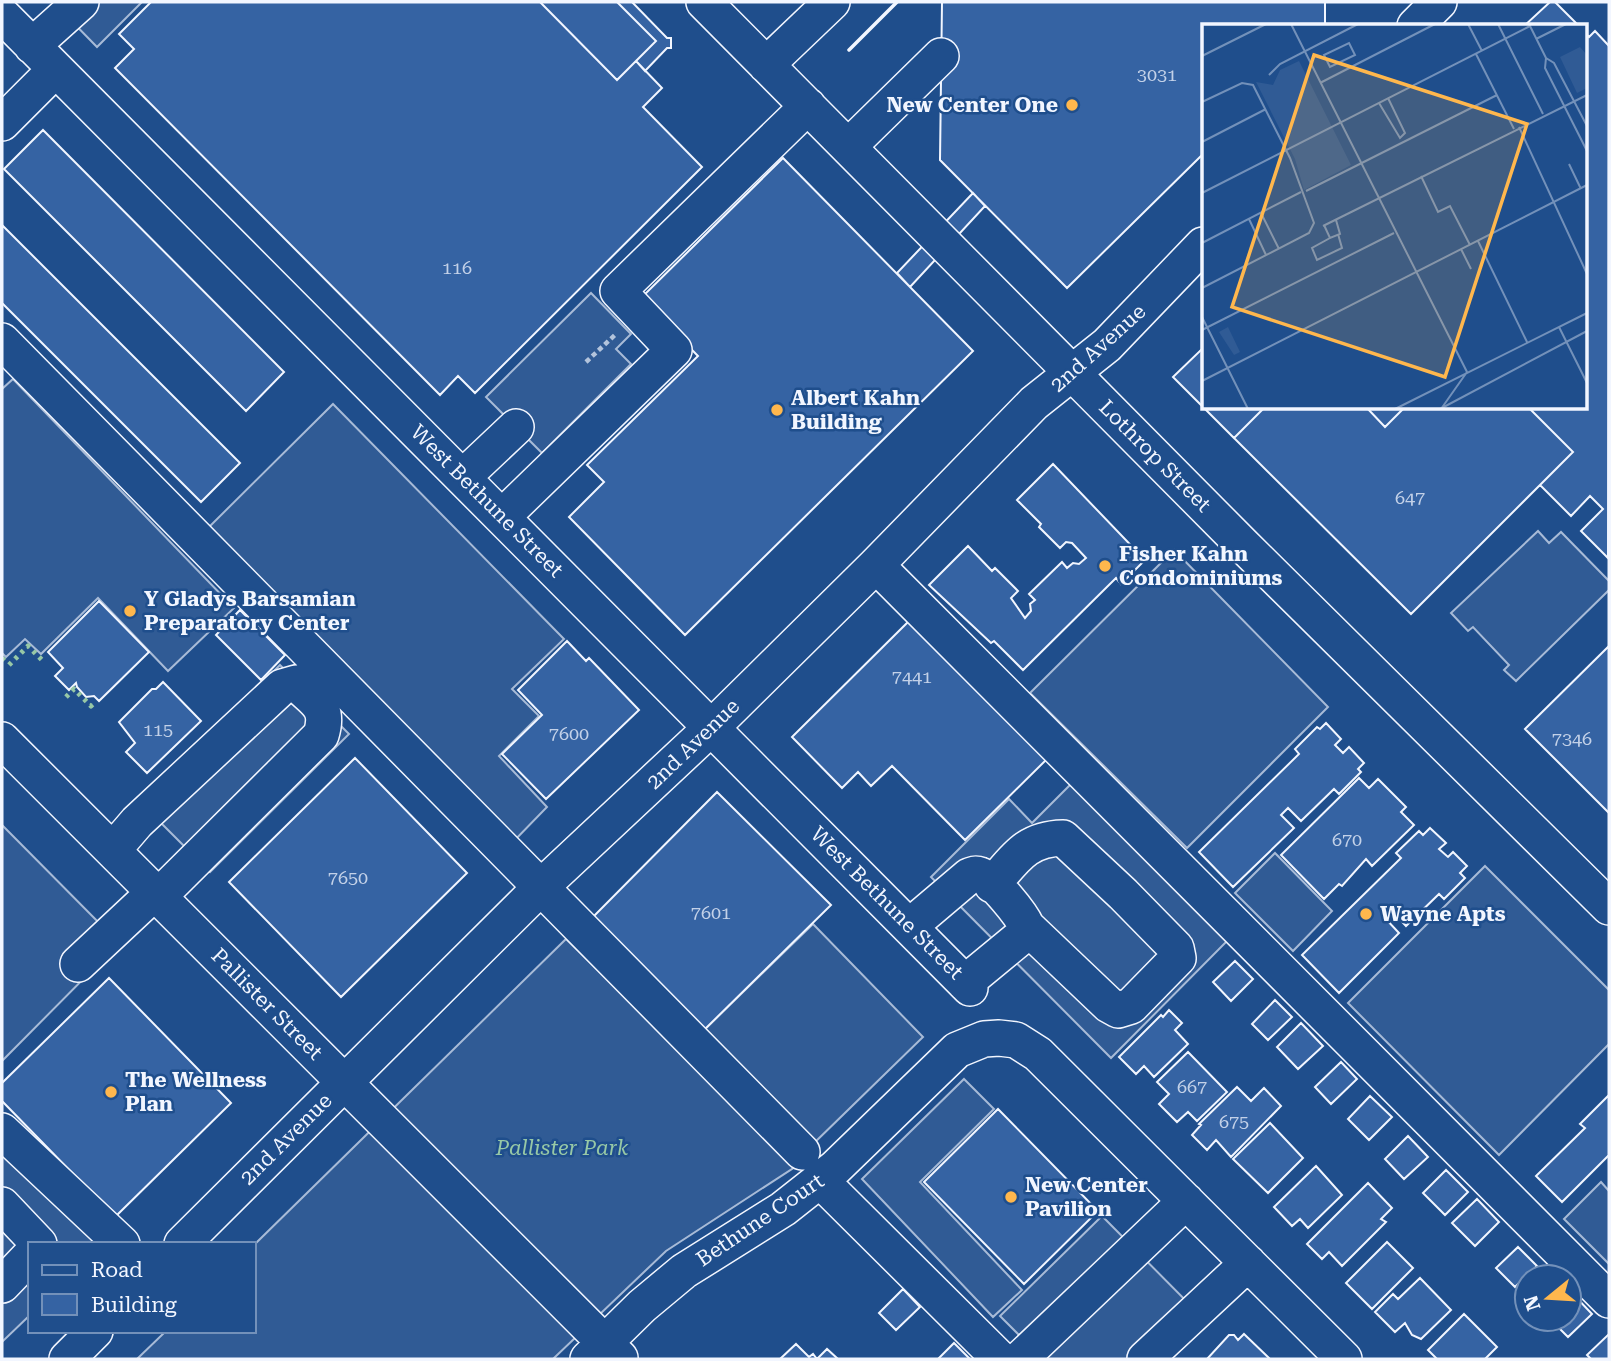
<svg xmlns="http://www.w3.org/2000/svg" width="1611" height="1361" font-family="'Roboto Serif',serif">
<rect width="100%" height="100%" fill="#1f4e8c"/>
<path fill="#305b95" stroke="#a8bbd7" stroke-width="2" d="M53 2H142L97 47Z
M591 293 631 334 616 349 631 364 542 453 486 397Z
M13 379 234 608 168 671 98 598 41 654 25 639 6 657 2 653V389Z
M333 404 564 639 512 689 539 716 499 756 547 807 510 845 203 533Z
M1538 531 1549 543 1561 532 1609 581V590L1516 681 1504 670 1509 665 1473 627 1468 631 1451 613Z
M1174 550 1328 707 1187 848 1030 693Z
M280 665 349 734 210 872 141 803Z
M1076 779 1232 936 1111 1058 931 877 1009 799 1032 823Z
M2 825 119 943 2 1061Z
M1275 853 1332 911 1293 951 1235 893Z
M1485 866 1609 990V1044L1499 1155 1348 1003Z
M813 924 923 1037 811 1146 701 1033Z
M566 939 798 1165 666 1251 553 1359H137L166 1331H254V1245Z
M964 1079 994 1109 920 1182 1022 1290 993 1317 862 1179Z
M2 1146 97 1244H30V1315L2 1342Z
M1601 1182 1609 1191V1264L1564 1219Z
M1102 1216 1207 1322 1169 1359H1043L1000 1316Z"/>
<path fill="#3563a3" stroke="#f2f6ff" stroke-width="2" d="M151 2H540L617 80 636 61 662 88 643 107 702 167 475 393 458 376 440 395 115 68 134 49 119 34Z
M540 2H617L656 41 617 80Z
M617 2H632L667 38H671V48H667L645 71 636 61 656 41Z
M942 2H1325V26H1203V154L1067 288 940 160Z
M1550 2H1555L1579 26H1524Z
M1595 31 1609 46 1608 558 1581 531 1603 509 1590 496 1571 516 1540 485 1573 452 1529 408H1585V33L1589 37Z
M43 130 284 372 246 411 4 169Z
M783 158 973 351 685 635 569 517 604 482 587 465 698 356 641 298Z
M973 193 985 206 910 287 897 273Z
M2 225 240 463 201 502 2 303Z
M1203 348V407L1173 377Z
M1204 408H1264L1234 438Z
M1264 408H1367L1385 427 1404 408H1529L1573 452 1411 614 1234 438Z
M1367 408H1404L1385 427Z
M1053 464 1145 560 1121 584 1116 578 1023 670 994 641 991 643 929 585 968 546 992 571 995 568 1018 591 1011 598 1025 618 1031 611 1030 604 1035 600 1029 594 1062 562 1067 568 1073 563 1079 564 1086 558 1072 543 1066 542 1060 548 1039 527 1041 524 1017 500Z
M99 601 149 652 99 701 94 696 86 697 77 687 76 683 69 690 55 676 63 668 48 652Z
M240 610 285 655 261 680 216 635Z
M913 617 1049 757 965 840 892 766 871 786 858 772 842 788 792 737Z
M567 641 586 661 589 658 639 710 546 799 502 754 542 715 518 690Z
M1609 646V813L1525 729Z
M163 682 201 721 147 773 126 752 135 743 119 722 152 689H156Z
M1326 723 1341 739 1335 745 1343 753 1349 747 1364 763 1358 769 1361 772 1339 794 1334 789 1301 821 1288 808 1281 815 1294 828 1233 887 1199 852 1299 754 1295 749 1317 727 1320 729Z
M355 758 467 873 341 997 229 882Z
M1359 778 1369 788 1378 779 1406 807 1401 812 1414 825 1372 866 1366 859 1342 886 1339 884 1324 899 1281 855Z
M717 792 831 905 701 1033 590 920Z
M1430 828 1446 843 1439 849 1448 857 1453 852 1467 866 1460 873 1465 878 1444 899 1439 894 1406 926 1391 910 1384 917 1399 933 1339 993 1302 955 1401 858 1396 853 1419 831 1423 835Z
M1235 961 1253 979 1231 1001 1213 982Z
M109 978 231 1103 115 1217 2 1101V1083Z
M1275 1000 1292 1017 1268 1040 1252 1024Z
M1169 1010 1182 1023 1175 1030 1188 1044 1154 1077 1144 1066 1136 1074 1119 1057 1161 1015 1163 1017Z
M1301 1023 1323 1046 1298 1069 1277 1047Z
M1188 1052 1227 1092 1197 1121 1188 1112 1177 1122 1159 1104 1169 1094 1157 1082Z
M1341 1062 1357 1079 1331 1104 1315 1087Z
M1237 1087 1251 1101 1264 1088 1281 1106 1231 1157 1216 1140 1207 1150 1192 1135 1201 1125 1199 1124Z
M1609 1095V1155L1562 1202 1536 1176 1585 1128 1580 1124Z
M1370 1096 1392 1117 1369 1140 1348 1119Z
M998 1109 1098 1211 1024 1284 924 1182Z
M1270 1123 1303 1158 1268 1193 1233 1159Z
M1408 1136 1428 1157 1404 1179 1385 1159Z
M1316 1166 1342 1195 1308 1228 1300 1219 1292 1226 1274 1207Z
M1446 1170 1468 1192 1445 1215 1423 1193Z
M1368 1183 1392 1208 1381 1219 1386 1222 1342 1266 1329 1252 1322 1259 1307 1244Z
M1477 1199 1499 1222 1475 1246 1452 1223Z
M1387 1242 1413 1268 1372 1309 1346 1283Z
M1518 1247 1537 1266 1515 1287 1496 1268Z
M1420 1278 1451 1310 1421 1339 1412 1335 1405 1323 1395 1332 1375 1312 1393 1294 1398 1299Z
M903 1289 920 1307 896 1330 879 1313Z
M1573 1294 1592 1314 1568 1337 1550 1319H1569V1297Z
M1464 1314 1497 1347 1485 1359H1437L1428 1350Z
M1244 1334 1270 1359H1207L1229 1335H1234L1238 1340Z
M1609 1334V1359H1591L1587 1355Z
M954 1343 970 1359H938Z
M796 1344 809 1357 813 1354 817 1359 827 1349 838 1359H780Z"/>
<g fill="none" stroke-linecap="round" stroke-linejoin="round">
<defs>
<path id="minor" d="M704 2 1243 545 1609 907
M2 15 970 988
M1415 26 1439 2
M32 46 81 2
M766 65 832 2
M2 123 55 70
M848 147 941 56
M2 341 802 1152
M463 477 516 427
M502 517 674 350 618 291 808 106
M876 565 1609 1300
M2 740 620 1358
M113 850 137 822 282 687 296 683C315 702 330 706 321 735L159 896
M992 885C1015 859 1025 839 1063 838L1123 894 1176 948 1178 958 1131 1006 1118 1010 1109 1005 1027 927
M910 926 969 876C975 874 975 873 980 875 994 880 1021 914 1027 927L1022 936 965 983
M78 964 155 892
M2 1131 122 1244
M820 1180 1000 1359
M2 1205 39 1244
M182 1244 541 887 712 727 876 565 1034 403 1107 345 1203 245
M2 1285 30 1256
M67 1359 95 1331
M588 1359 642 1306 684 1271 783 1209 835 1168 957 1050 984 1039 999 1038 1016 1040 1038 1054 1344 1359
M1020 1359 1186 1201
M1145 1359 1248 1263"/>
</defs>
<use href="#minor" stroke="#f2f6ff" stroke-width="38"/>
<path stroke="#b3c4dc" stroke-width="4.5" stroke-dasharray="5 3.5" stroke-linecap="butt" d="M586 362 616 334"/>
<use href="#minor" stroke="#1f4e8c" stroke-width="35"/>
<path stroke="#97c8a6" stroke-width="5" stroke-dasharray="3.5 5" stroke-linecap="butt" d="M2 658 5 661
M9 665 28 646 43 661
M66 697 74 689 91 706 95 702"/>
<path stroke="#f2f6ff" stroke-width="3.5" d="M849 50 897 2"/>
</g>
<g fill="#ffb74d" stroke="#1f4e8c" stroke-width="2.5">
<circle cx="1072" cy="105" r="7"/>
<circle cx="777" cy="410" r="7"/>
<circle cx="1105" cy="566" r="7"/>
<circle cx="130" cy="611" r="7"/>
<circle cx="1366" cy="914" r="7"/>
<circle cx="111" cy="1092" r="7"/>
<circle cx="1011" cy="1197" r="7"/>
</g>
<g text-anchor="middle" stroke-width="5" stroke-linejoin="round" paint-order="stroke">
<g font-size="18" fill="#c3d1e8">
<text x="1157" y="81">3031</text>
<text x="457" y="274">116</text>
<text x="1410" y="504">647</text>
<text x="912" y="683">7441</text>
<text x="158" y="736">115</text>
<text x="569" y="740">7600</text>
<text x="1572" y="745">7346</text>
<text x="1347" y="846">670</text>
<text x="348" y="884">7650</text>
<text x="711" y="919">7601</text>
<text x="1192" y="1093">667</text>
<text x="1234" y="1128">675</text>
</g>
<g font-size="21" font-weight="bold" fill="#f2f6ff" stroke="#1f4e8c" text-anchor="start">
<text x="1058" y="112" text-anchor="end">New Center One</text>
<text x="791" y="405">Albert Kahn<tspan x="791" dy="24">Building</tspan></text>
<text x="1119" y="561">Fisher Kahn<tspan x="1119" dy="24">Condominiums</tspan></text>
<text x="144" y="606">Y Gladys Barsamian<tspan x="144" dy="24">Preparatory Center</tspan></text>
<text x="1380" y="921">Wayne Apts</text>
<text x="125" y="1087">The Wellness<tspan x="125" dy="24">Plan</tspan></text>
<text x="1025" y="1192">New Center<tspan x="1025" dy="24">Pavilion</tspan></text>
</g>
<g font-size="21" fill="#f2f6ff" stroke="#1f4e8c">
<text transform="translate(1098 348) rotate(-42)" y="7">2nd Avenue</text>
<text transform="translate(1155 456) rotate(45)" y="7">Lothrop Street</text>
<text transform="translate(487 501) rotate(45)" y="7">West Bethune Street</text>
<text transform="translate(693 744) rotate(-44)" y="7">2nd Avenue</text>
<text transform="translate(887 903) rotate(45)" y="7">West Bethune Street</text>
<text transform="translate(267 1004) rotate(45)" y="7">Pallister Street</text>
<text transform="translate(286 1139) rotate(-45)" y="7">2nd Avenue</text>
<text transform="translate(760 1220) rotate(-34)" y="7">Bethune Court</text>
</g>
<g font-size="21" font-style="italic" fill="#97c8a6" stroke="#1f4e8c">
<text x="562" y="1155">Pallister Park</text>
</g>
</g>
<g transform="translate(1202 24)">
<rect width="385" height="385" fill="#1f4e8c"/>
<path d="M378 23 385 31V64L375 69 358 33ZM97 37 149 141 102 166 93 135 54 58 71 61 78 46ZM26 303 38 328 32 331 17 308Z" fill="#305b95"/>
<path fill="none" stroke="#7391ba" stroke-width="2" d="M89 0 265 348 239 385M266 0 280 27M296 0 341 90M327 0 344 34 343 44 385 127M334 15 364 0M147 19 153 31 128 43 122 31ZM274 30 312 105M0 32 64 0M344 34 352 39 385 102M67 51 78 40 156 0M118 59 233 0M0 78 40 59 51 61 88 134 112 199 107 209 0 264M177 79 198 114 203 109 186 74M317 103 385 250M0 118 64 85M367 140 379 165M219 152 236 188 248 182 268 221M104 167 295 71M0 169 328 2M59 189 77 225M47 195 64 231M122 201 128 214 138 210 134 196M121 202 385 71M128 214 110 224 115 236 140 224 136 210M276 217 325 318M0 219 99 168M259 225 269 245M0 293 46 385M357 303 385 359M0 306 192 209M0 357 385 161M193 385 385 289M238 385 385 307"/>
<path fill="#ffb74d" fill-opacity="0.15" stroke="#ffb74d" stroke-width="3.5" d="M112 31 325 100 243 353 30 283Z"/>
<rect width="385" height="385" fill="none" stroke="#f2f6ff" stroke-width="3.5"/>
</g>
<rect width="1611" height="1361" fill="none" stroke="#f2f6ff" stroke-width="7"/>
<rect x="28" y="1242" width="228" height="91" fill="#1f4e8c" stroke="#7391ba" stroke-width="2"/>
<rect x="42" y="1265" width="35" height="10" fill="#1f4e8c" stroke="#7391ba" stroke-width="2"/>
<text x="91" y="1277" font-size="21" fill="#f2f6ff">Road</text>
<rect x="42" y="1294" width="35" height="21" fill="#3563a3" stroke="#7391ba" stroke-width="2"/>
<text x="91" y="1312" font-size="21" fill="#f2f6ff">Building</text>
<g transform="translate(1548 1298) rotate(252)"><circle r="33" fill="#1f4e8c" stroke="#7391ba" stroke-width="2"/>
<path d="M0-5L12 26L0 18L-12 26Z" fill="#ffb74d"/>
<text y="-10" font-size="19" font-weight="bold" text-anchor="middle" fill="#f2f6ff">N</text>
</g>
</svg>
